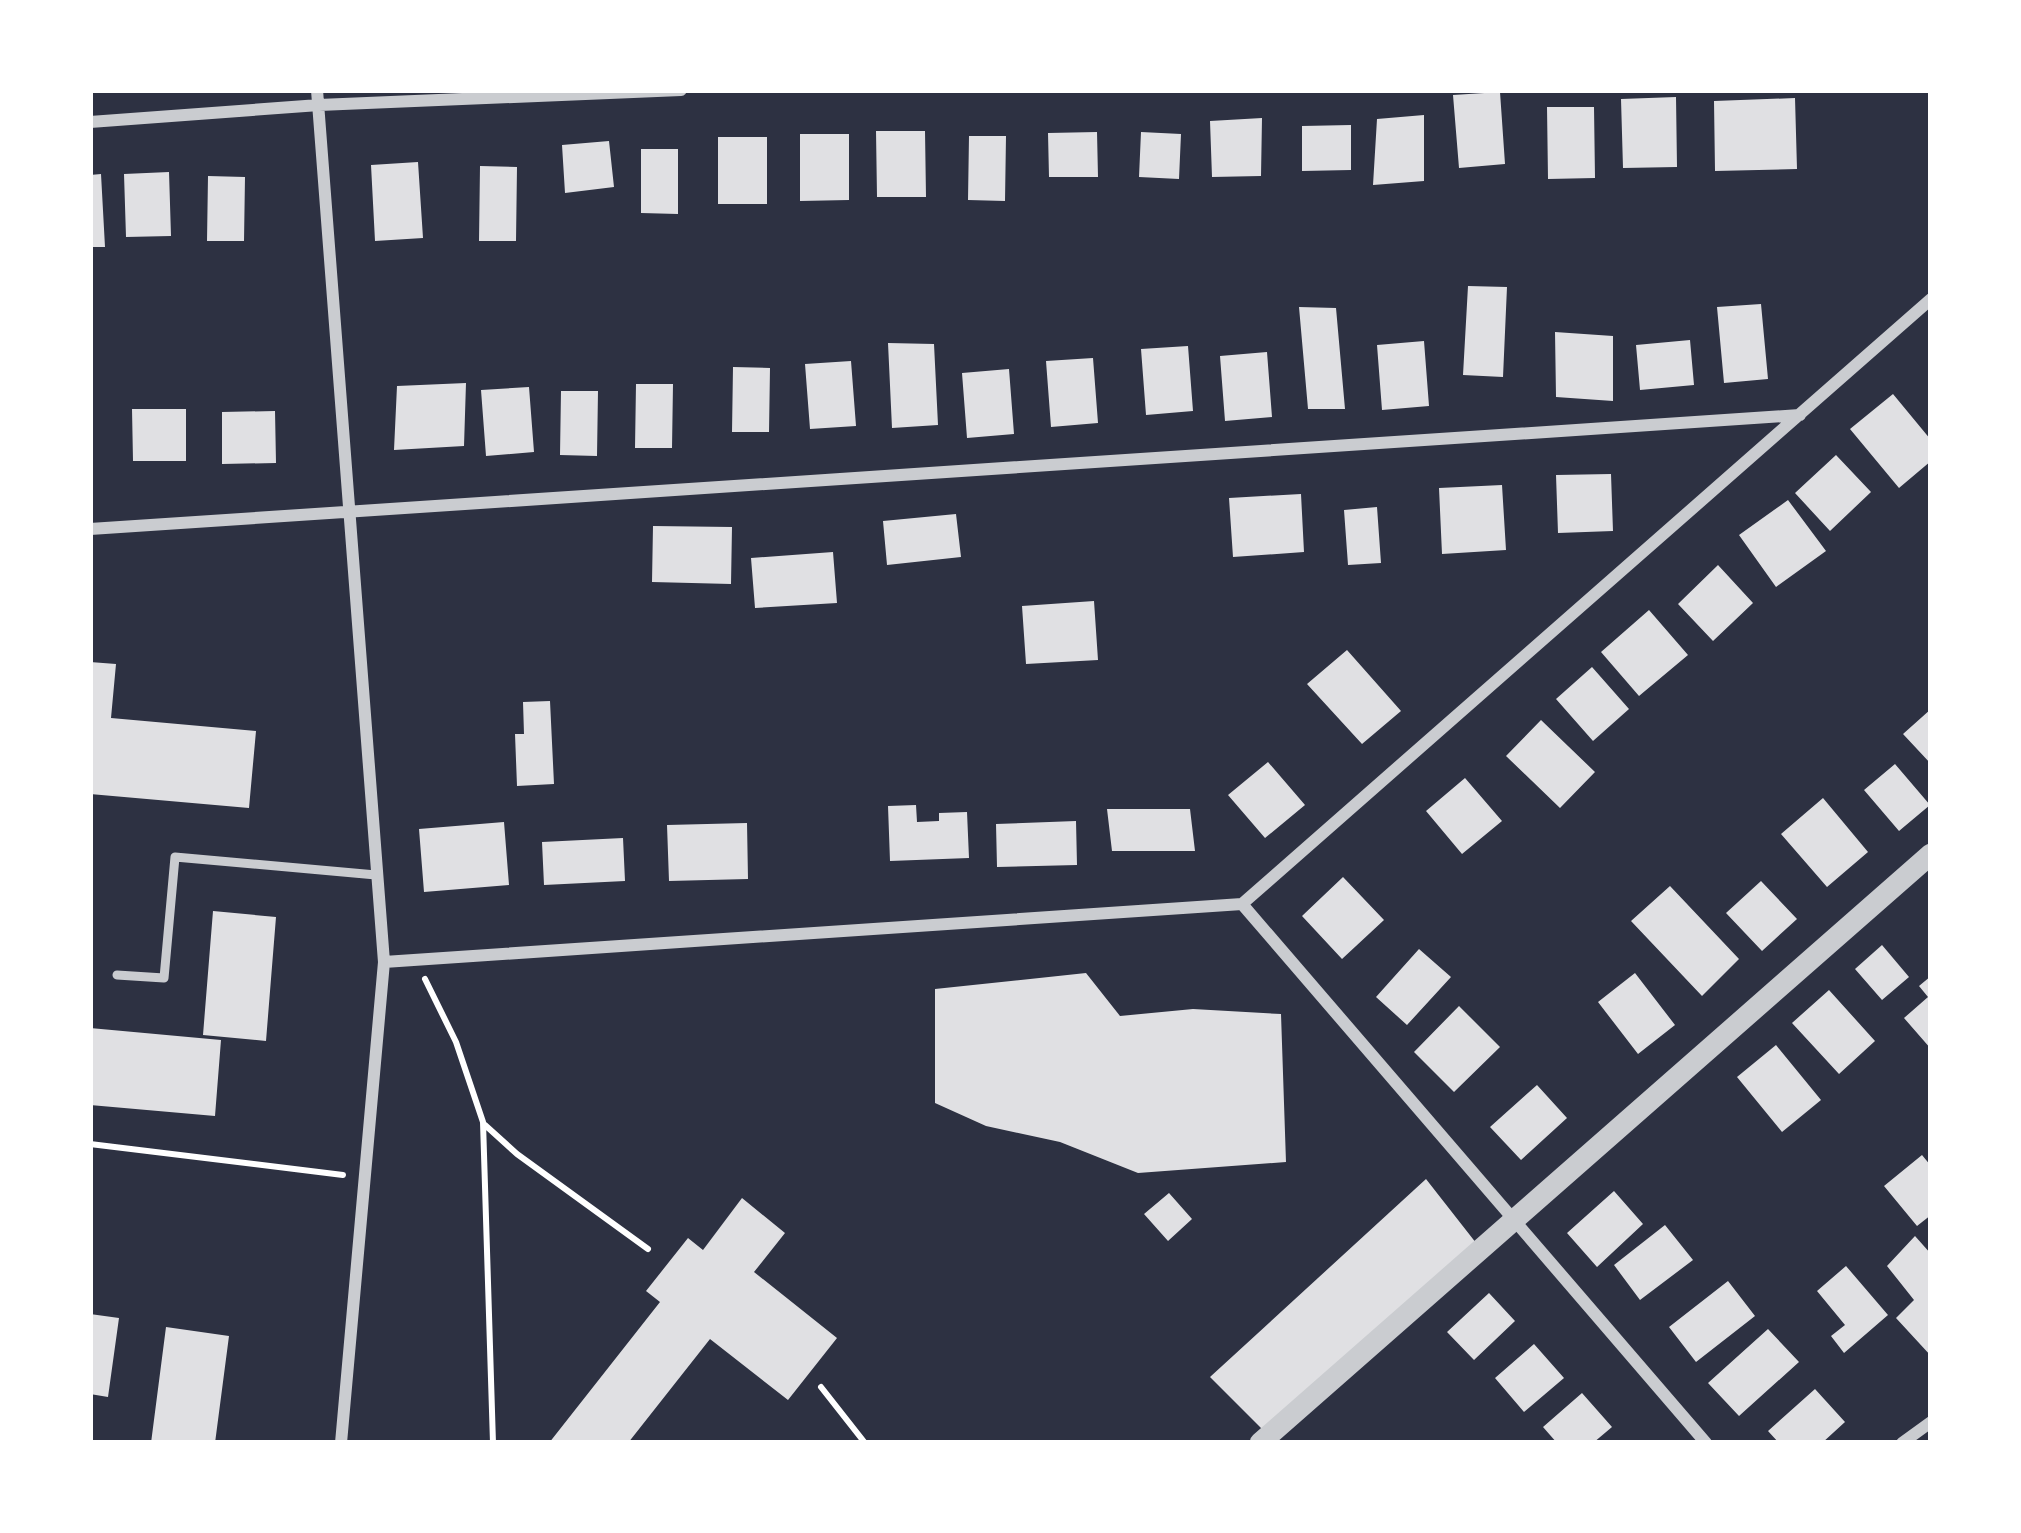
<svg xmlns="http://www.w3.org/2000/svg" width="2021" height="1533" font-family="'Golos Text',sans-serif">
<rect width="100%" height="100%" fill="#2d3142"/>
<path fill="#e0e0e3" d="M1500 92 1505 164 1459 168 1453 95Z
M1676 97 1677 167 1623 168 1621 99Z
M1795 98 1797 169 1715 171 1714 101Z
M1547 107H1594L1595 178 1548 179Z
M1424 115V181L1373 185 1377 119Z
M1262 118 1261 176 1212 177 1210 121Z
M1351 125V170L1302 171V126Z
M876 131H925L926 197H877Z
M1097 132 1098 177H1049L1048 133Z
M1141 132 1181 134 1179 179 1139 177Z
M800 134H849V200L800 201Z
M969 136H1006L1005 201 968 200Z
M718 137H767V204H718Z
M609 141 614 187 565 193 562 145Z
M641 149H678V214L641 213Z
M418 162 423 238 375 241 371 165Z
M480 166 517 167 516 241H479Z
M169 172 171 236 126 237 124 174Z
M101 174 105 247H90V175Z
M208 176 245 177 244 241H207Z
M1468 286 1507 287 1503 377 1463 375Z
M1761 304 1768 379 1724 383 1717 307Z
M1299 307 1336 308 1345 409H1308Z
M1555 332 1613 336V401L1556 397Z
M1690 340 1694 385 1640 390 1636 345Z
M1424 341 1429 406 1382 410 1377 345Z
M888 343 934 344 938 425 892 428Z
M1188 346 1193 411 1146 415 1141 349Z
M1267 352 1272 417 1225 421 1220 356Z
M1093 358 1098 423 1051 427 1046 361Z
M851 361 856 426 810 429 805 364Z
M733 367 770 368 769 432H732Z
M1009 369 1014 434 967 438 962 373Z
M466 383 464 446 394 450 397 386Z
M636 384H673L672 448H635Z
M529 387 534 452 486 456 481 390Z
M561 391H598L597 456 560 455Z
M1893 394 1931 440V461L1899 488 1850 429Z
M132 409H186V461H133Z
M275 411 276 463 222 464V412Z
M1836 455 1871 492 1830 531 1795 493Z
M1611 474 1613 531 1558 533 1556 475Z
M1502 485 1506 550 1442 554 1439 488Z
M1301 494 1304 552 1233 557 1229 498Z
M1788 500 1826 551 1776 587 1739 535Z
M1377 507 1381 563 1348 565 1344 510Z
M956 514 961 557 887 565 883 521Z
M653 526 732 527 731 584 652 582Z
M833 552 837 603 755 608 751 558Z
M1718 565 1753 603 1713 641 1678 604Z
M1094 601 1098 660 1026 664 1022 606Z
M1649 610 1688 655 1639 696 1601 652Z
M1347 650 1401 711 1362 744 1307 684Z
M90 662 116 664 111 718 256 731 249 808 90 794Z
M1592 667 1629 709 1593 741 1556 699Z
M550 701 554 784 517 786 515 734H524L523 702Z
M1931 709V764L1903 734Z
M1541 720 1595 772 1560 808 1506 756Z
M1268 762 1305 805 1265 838 1228 795Z
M1895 764 1930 805 1899 831 1864 790Z
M1465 778 1502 821 1462 854 1426 811Z
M1823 798 1868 852 1827 887 1781 834Z
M916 805 917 822 939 821V813L967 812 969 858 890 861 888 806Z
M1107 809H1190L1195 851H1112Z
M1076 821 1077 865 997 867 996 824Z
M504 822 509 885 424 892 419 829Z
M747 823 748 879 669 881 667 825Z
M623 838 625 881 544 885 542 842Z
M1343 877 1384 920 1342 959 1302 916Z
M1761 881 1797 919 1762 951 1726 913Z
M1670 886 1739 959 1702 996 1631 921Z
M213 911 276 917 266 1041 203 1035Z
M1882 945 1909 977 1882 1000 1855 969Z
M1419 949 1451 977 1407 1025 1376 997Z
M1086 973 1120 1016 1193 1009 1281 1014 1286 1162 1138 1173 1060 1142 986 1126 935 1103V989Z
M1635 973 1675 1025 1638 1054 1598 1002Z
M1931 976V1049L1904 1018 1928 997 1919 986Z
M1829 990 1875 1041 1839 1074 1792 1023Z
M1459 1006 1500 1047 1454 1092 1414 1052Z
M90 1028 221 1040 215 1116 90 1105Z
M1776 1045 1821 1100 1782 1132 1737 1077Z
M1537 1085 1567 1118 1521 1160 1490 1127Z
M1922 1155 1931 1166V1215L1917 1226 1884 1186Z
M1426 1179 1480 1248 1268 1435 1210 1377Z
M1614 1191 1643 1224 1597 1267 1567 1233Z
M1169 1193 1192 1219 1168 1241 1144 1214Z
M742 1198 785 1233 754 1272 837 1338 788 1400 710 1339 628 1443H549L660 1302 646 1291 688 1238 703 1250Z
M1665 1225 1693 1260 1640 1300 1614 1265Z
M1915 1236 1931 1254V1356L1896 1318 1914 1300 1887 1266Z
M1846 1266 1888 1315 1844 1353 1831 1336 1845 1325 1817 1291Z
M1728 1281 1755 1316 1696 1362 1669 1327Z
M1489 1293 1515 1321 1474 1360 1447 1332Z
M90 1314 119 1318 108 1397 90 1394Z
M166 1327 229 1336 215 1443H151Z
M1768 1329 1799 1362 1739 1416 1708 1383Z
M1534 1344 1564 1378 1524 1412 1495 1378Z
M1815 1389 1845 1422 1822 1443H1779L1768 1431Z
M1582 1393 1612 1427 1593 1443H1557L1543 1427Z"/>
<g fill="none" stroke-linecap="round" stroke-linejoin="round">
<path stroke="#fff" stroke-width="6" d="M425 979 456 1042 483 1122 493 1443
M485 1125 517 1154 648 1249
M90 1144 343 1175
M821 1387 865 1443"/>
<path stroke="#caccd0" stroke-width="9" d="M117 975 164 978 175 857 376 875"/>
<path stroke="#caccd0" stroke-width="12" d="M317 90 384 962 341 1443
M90 122 319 105 681 90
M90 529 1800 415
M1242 904 1931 299
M384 962 1242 904 1706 1443
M1902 1443 1931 1422"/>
<path stroke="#caccd0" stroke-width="21" d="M1260 1443 1931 854"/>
</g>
<rect width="2021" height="1533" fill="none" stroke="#ffffff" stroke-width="186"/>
</svg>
